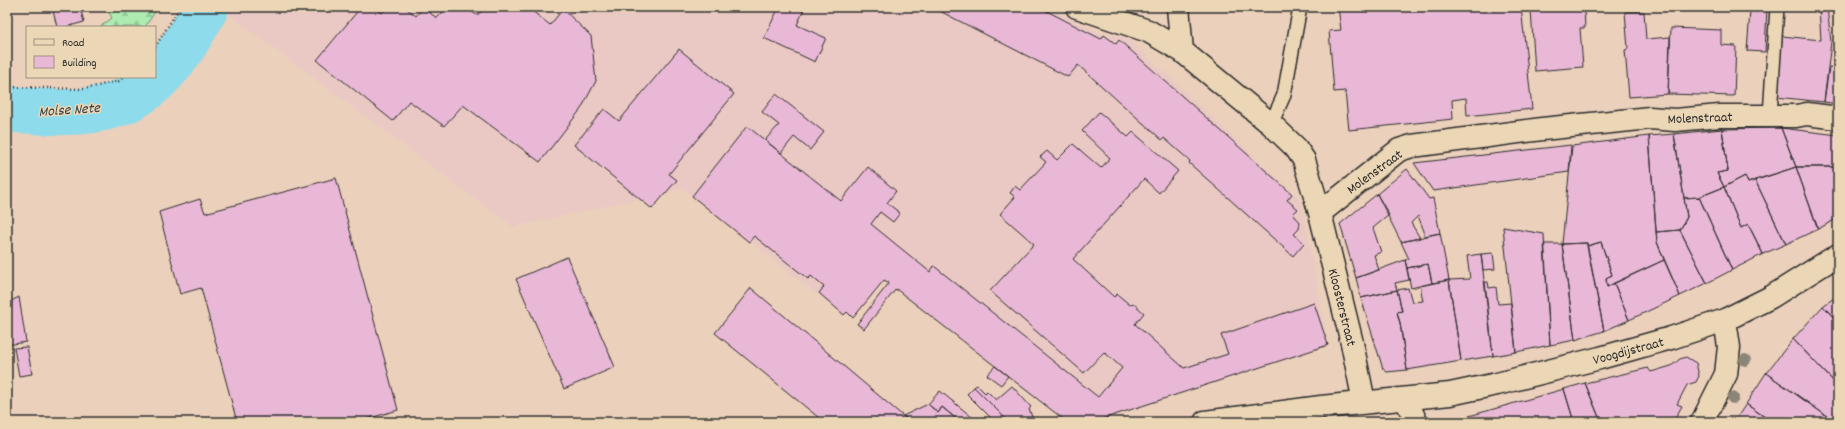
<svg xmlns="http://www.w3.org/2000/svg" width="1845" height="429" font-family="Dekko,sans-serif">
<defs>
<pattern id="forest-firs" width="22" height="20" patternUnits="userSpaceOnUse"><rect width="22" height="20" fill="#adebb1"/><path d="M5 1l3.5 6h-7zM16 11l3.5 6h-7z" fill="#95ca98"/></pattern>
</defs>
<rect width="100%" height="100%" fill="#ebd0bc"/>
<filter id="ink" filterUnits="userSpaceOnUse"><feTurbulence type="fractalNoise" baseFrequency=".025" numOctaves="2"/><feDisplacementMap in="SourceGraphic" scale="8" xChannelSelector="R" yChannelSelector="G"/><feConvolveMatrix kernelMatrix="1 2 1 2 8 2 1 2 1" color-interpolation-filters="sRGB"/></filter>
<g filter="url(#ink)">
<path fill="#eac9c4" d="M237 7H1050L1104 35 1126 37 1301 200 1328 345 1067 422 896 289 864 329 857 324 889 284 885 280 853 318 847 312 844 315 683 189 513 227 223 10Z"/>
<path fill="url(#forest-firs)" stroke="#6c8b6e" d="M106 7H158L145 27H100L112 18Z"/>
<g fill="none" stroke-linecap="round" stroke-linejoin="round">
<path stroke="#8edbec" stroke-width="46" d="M7 109C42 112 83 116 117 104 160 89 186 45 206 7"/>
</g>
<path fill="#e9b8d7" stroke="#2b2b2b" d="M52 7H80L84 22 66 27H57Z
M361 7H374L382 13 388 7H405L416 16 423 8 437 18 448 7H463L477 15 487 7H500L506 12 511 7H527L550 25 563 9 591 36 596 81 581 109 540 162 463 105 444 126 409 101 393 121 317 60Z
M779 7H805L797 25 826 38 815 62 764 38Z
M932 7H1039L1101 39 1104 35 1116 44 1119 40 1292 194 1287 200 1298 209 1293 214 1300 222 1299 229 1294 234 1304 243 1293 256 1189 163 1190 161 1164 138 1162 140 1078 65 1068 77Z
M1338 7H1521L1532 109 1467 116 1466 98 1452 100 1453 119 1349 130 1345 91 1334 92 1329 31 1341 30Z
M1572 7H1584L1585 28H1580L1583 67 1535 71 1531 10Z
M1758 7H1767L1765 52 1747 51 1750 11 1757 12Z
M1796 7H1819V9L1797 11Z
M1819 7H1827L1831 42 1824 102 1776 97 1782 36 1821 40Z
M1625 12H1644L1646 39 1670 37 1668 94 1629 97 1625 50 1628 49Z
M1671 28 1721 30V45L1736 46 1734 96 1668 94Z
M679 49 734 94 669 174 677 180 652 209 574 145 604 109 619 121Z
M1829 67 1838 68V104L1824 102Z
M776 94 824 132 810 150 794 137 781 153 765 140 779 125 762 112Z
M1099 112 1128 137 1133 132 1178 171 1159 193 1144 179 1073 259 1114 297 1117 294 1130 305 1133 303 1144 313 1135 324 1184 368 1228 354 1221 335 1314 303 1328 345 1093 422H1067L896 289 864 329 857 324 889 283 884 280 853 318 847 312 844 315 819 293 824 287 811 276 808 279 754 236 749 242 692 196 747 126 841 201 868 167 896 191 887 203 900 213 893 222 880 212 871 224 930 272 934 266 1098 397 1122 368 1104 352 1084 373 990 291 1034 244 1000 214 1015 197 1010 193 1015 186 1020 190 1046 162 1040 157 1047 151 1057 160 1073 144 1101 168 1110 158 1082 131Z
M1781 128 1838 135V171L1833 167H1796Z
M1781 128 1796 167 1748 183 1745 176 1724 187 1717 173 1728 171 1722 129Z
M1722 129 1728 171 1717 173 1724 187 1699 197 1684 198 1674 134Z
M1674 134 1687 217 1680 230 1656 232 1649 136Z
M1649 136 1657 242 1664 260 1607 287 1606 278 1612 275 1601 242 1587 246V243L1562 244 1572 146Z
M1571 145 1569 172 1433 191 1414 163Z
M1796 167 1818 229 1786 244 1755 180Z
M1796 167H1833L1838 171V218L1818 229Z
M1407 169 1429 199 1433 198 1440 233 1424 236V231L1418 216 1411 223 1420 238 1401 242 1377 194Z
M1745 176 1748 183 1755 180 1786 244 1763 254 1748 224 1741 228 1724 187Z
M336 178 398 410 356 422H237L201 288 180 294 159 212 200 199 205 213Z
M1724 187 1741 228 1748 224 1763 254 1732 270 1699 197Z
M1377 194 1389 215 1373 228 1381 252 1374 255 1379 270 1356 278 1340 224Z
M1699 197 1732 270 1707 283 1680 230 1687 217 1684 198Z
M1503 227 1544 234 1550 345 1516 352Z
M1680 230 1707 283 1680 296 1657 242 1656 232Z
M1440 233 1449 280 1432 283 1428 264 1407 268 1405 260 1409 259 1401 242Z
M1601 242 1612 275 1606 278 1607 287 1614 283 1629 320 1604 331 1587 246Z
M1587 243 1604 331 1575 340 1562 244Z
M1544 244H1562L1575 340 1550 345Z
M1493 253 1495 269 1483 270 1481 254Z
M1481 254 1493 356 1461 361 1449 280 1470 279 1467 256Z
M567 257 615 367 564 389 516 279Z
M1405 260 1409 280 1395 283 1397 290 1361 298 1356 278Z
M1664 260 1680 296 1629 320 1614 283Z
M1428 264 1432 283 1411 288 1407 268Z
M1449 280 1461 361 1407 370 1400 323 1397 312 1402 311 1397 290 1408 288 1412 302 1423 301 1420 286Z
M1485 282H1488L1489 288 1496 287 1498 304 1511 303 1516 352 1493 356Z
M751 288 903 416 911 422H824L715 333Z
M1397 290 1402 311 1397 312 1400 323 1407 370 1387 372 1383 369 1361 298Z
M1838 295V322L1823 306Z
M19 297 26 342 7 345V303Z
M1823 306 1838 322V386L1793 339Z
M1793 339 1838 386V422H1835L1766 373Z
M27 347 32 374 19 376 14 348Z
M1686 357 1696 363 1699 376 1696 382 1687 385 1677 404 1682 406 1673 422H1601L1585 383 1648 368 1651 372 1671 366 1680 359Z
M995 366 1008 376 1001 385 987 375Z
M1766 373 1835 422H1772L1746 404Z
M1585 383 1601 422H1574L1564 389Z
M977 385 985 393 987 391 996 400 1012 386 1031 407 1029 409 1034 422H1007L1005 418 974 387Z
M974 387 1005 418 1007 422H991L994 421 967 394Z
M1564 389 1574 422H1448Z
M940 391 978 422H960L942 407 938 413 928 404Z
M928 404 938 413 942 407 960 422H911L903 416Z
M1746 404 1772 422H1734Z"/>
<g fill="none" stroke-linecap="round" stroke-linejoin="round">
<defs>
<path id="service" d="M1770 115 1777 7
M1271 124 1284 95 1300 7"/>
<path id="minor" d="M1077 7 1148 31 1182 51 1271 124 1296 148 1304 160 1320 213 1352 343 1364 402
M1178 7 1182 51
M1320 213 1399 150 1412 146 1542 129 1650 118 1675 120 1720 116H1796L1807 114 1838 118"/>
<path id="tertiary" d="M1406 399 1416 422
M1702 422 1726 374 1729 347 1725 320"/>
<path id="secondary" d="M1205 422 1321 407 1450 394 1497 384 1600 358 1671 338 1725 320 1771 297 1838 255"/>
</defs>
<use href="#service" stroke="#2b2b2b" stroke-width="16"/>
<use href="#minor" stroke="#2b2b2b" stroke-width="25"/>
<use href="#tertiary" stroke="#2b2b2b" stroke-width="25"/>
<use href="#secondary" stroke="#2b2b2b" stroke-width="25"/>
<path stroke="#2b2b2b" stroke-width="2.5" stroke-dasharray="1 3" stroke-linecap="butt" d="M155 47 180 7
M7 87 84 89 119 81 124 77"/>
<use href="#service" stroke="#ebd6b5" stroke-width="13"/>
<use href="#minor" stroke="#ebd6b5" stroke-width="22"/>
<use href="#tertiary" stroke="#ebd6b5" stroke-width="22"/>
<use href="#secondary" stroke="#ebd6b5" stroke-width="22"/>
</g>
<g fill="#8c8577">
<circle cx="1745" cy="360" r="6"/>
<circle cx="1733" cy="398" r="6"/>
</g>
</g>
<g text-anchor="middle" stroke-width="3" stroke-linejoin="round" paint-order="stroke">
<g font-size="14" fill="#2b2b2b" stroke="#ebd6b5">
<text transform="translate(1700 117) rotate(-2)" y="5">Molenstraat</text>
<text transform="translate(1374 171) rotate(-36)" y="5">Molenstraat</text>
<text transform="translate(1343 307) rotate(76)" y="5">Kloosterstraat</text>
<text transform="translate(1628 350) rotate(-15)" y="5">Voogdijstraat</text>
</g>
<g font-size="15" font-style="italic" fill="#3a4548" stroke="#ebd6b5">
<text transform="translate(69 109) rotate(-4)" y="5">Molse Nete</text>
</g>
</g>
<rect width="1845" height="429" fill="none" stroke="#ebd6b5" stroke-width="24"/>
<rect x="12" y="12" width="1821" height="405" fill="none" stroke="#2b2b2b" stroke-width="1.5" filter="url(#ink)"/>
<rect x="26" y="26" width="130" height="52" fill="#ebd6b5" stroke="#9e927e"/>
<rect x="34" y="39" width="20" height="6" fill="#ebd6b5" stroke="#9e927e"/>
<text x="62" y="46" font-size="12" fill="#2b2b2b">Road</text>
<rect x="34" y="56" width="20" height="12" fill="#e9b8d7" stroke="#9e927e"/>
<text x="62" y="66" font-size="12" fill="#2b2b2b">Building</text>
</svg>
